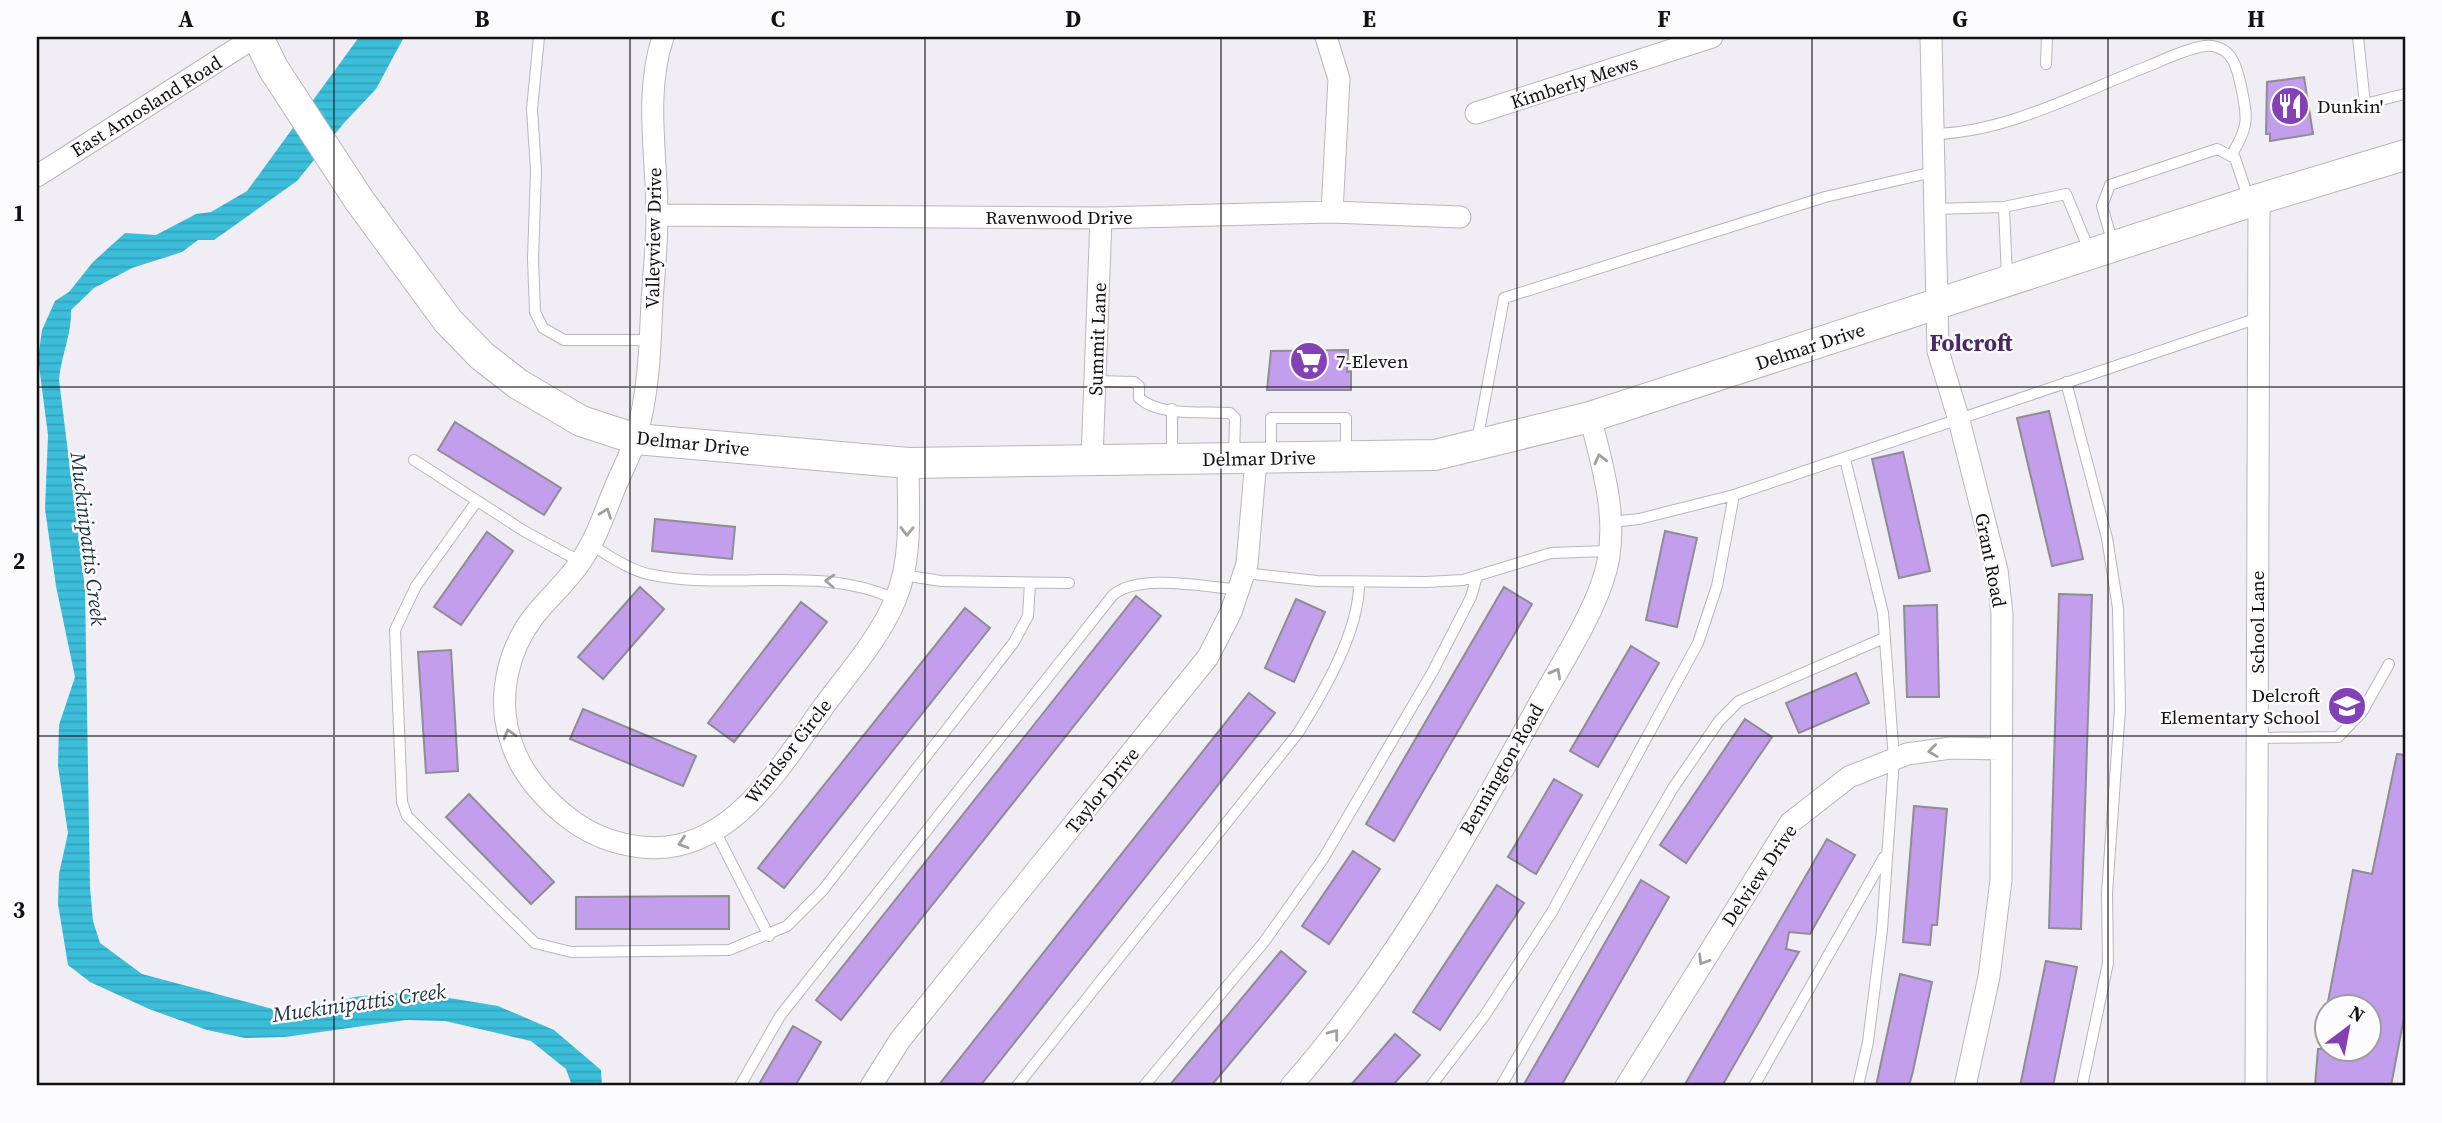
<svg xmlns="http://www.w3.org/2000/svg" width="2442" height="1123" font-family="'Source Serif 4',serif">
<defs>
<pattern id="water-rules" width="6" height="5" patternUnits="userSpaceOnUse" patternTransform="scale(1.75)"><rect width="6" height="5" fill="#3cbedb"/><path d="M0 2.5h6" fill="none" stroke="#34a2bb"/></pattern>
</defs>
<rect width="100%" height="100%" fill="#f0edf4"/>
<path fill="url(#water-rules)" d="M359 37H404L376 89 344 123 297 181 214 240H198L182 252 132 268 94 288 71 310C72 334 61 356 59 380L85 589 90 887 93 921 100 943 142 974 295 1015 354 997 388 993 431 995 498 1006 554 1030 601 1070 602 1086H572L566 1069 531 1041 445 1021 406 1020 285 1037 245 1038 207 1030 149 1009 90 982 68 965 58 904 59 874 68 833 58 766 59 725 75 677 56 586 45 509 48 435 38 358 42 330 55 301 69 292 93 262 125 233 156 235 196 214 211 212 247 191Z"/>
<path fill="#c39eed" stroke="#8f8c93" stroke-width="2" d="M2304 77 2313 134 2270 141V134H2266L2267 82Z
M1348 350 1347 372 1351 371V390H1267L1271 351Z
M2049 411 2083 559 2052 566 2017 418Z
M455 422 561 488 544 515 438 450Z
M1903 452 1930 571 1899 578 1872 459Z
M655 519 735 527 732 559 652 551Z
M1665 531 1697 538 1677 627 1646 620Z
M487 532 513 551 461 625 434 607Z
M640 587 664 609 603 679 578 657Z
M1504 587 1532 604 1394 841 1366 824Z
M2059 594 2092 595 2081 929 2049 928Z
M1136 596 1161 616 841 1020 816 1000Z
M1296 599 1325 612 1294 682 1265 668Z
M801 602 827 622 734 742 708 723Z
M1937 605 1939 697H1907L1904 606Z
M965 608 990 628 784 888 758 868Z
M1631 646 1659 663 1598 767 1570 751Z
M451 650 458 771 426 773 418 652Z
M1856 673 1869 703 1799 733 1786 703Z
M1249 693 1275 713 1030 1023 980 1086H938Z
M583 709 696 756 683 786 570 739Z
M1745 719 1772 737 1686 863 1660 845Z
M2397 754 2405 755V1012L2391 1086H2315L2318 1049H2369V1007H2327L2353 870 2372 874Z
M1554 779 1582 795 1536 874 1508 857Z
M469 794 554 882 531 904 446 817Z
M1914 806 1947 809 1937 925H1932L1930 945 1903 942Z
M1827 839 1855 855 1840 881 1810 934 1789 932 1786 949 1799 952 1722 1086H1684Z
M1353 851 1380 869 1329 944 1302 926Z
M1641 880 1669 897 1580 1053 1561 1086H1523Z
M1497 885 1524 903 1440 1030 1413 1012Z
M729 896V929H576V897Z
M1281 951 1306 972 1277 1007 1211 1086H1169Z
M2046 961 2077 967 2053 1086H2020Z
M1900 974 1932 982 1913 1071 1909 1086H1876Z
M793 1026 821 1042 795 1086H758Z
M1395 1034 1420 1055 1410 1066 1392 1086H1350Z"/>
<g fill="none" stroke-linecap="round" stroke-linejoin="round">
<defs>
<path id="lane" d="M539 37 532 109 536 171 533 259 535 312 543 328 564 340H650
M2358 37 2365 104 2405 94
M2046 64 2047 37
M1932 134C2006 133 2078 93 2146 67 2161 61 2196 44 2212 46 2233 49 2237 68 2241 86 2248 119 2249 126 2231 156
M2004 207 2007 278
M1934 209 2004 207 2066 194 2090 252
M2113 244 2102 206 2110 185 2217 149 2235 158 2249 200
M1095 381 1134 382 1139 386V398C1160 417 1203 411 1230 413L1235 418 1234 457
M2066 382 2107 538 2118 608 2120 709 2107 893 2108 963 2082 1086
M1477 441 1504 298 1825 197 1933 172
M1172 456V409
M1271 456V418H1346V454
M1845 459 1883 613 1894 759 1882 930 1868 1042 1858 1086
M414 460 524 531 581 562
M477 501 416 586 395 630 402 802 407 816 535 943 571 952 729 950 787 926 823 890 1014 642 1028 616 1030 583
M1611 522 1639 519 1734 495 2258 318
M591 545C610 556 630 571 653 575 733 591 819 564 895 599
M1244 573 1317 581 1426 582 1463 580 1551 553 1608 551
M903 575 941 581 1069 583
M2257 738 2338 737 2362 712 2389 664
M715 831 769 936
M740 1086 780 1016 1113 595C1139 573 1206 587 1240 590
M1017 1086 1298 733C1323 693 1360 630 1359 582
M1144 1086 1264 942 1323 859 1433 671 1471 597 1477 576
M1431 1086 1485 1015 1552 912 1698 643 1717 586 1734 495
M1501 1086 1673 788 1719 721 1739 701 1884 638
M1754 1086 1884 857"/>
<path id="street" d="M663 37C644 95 657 155 657 215 657 244 654 273 652 301 650 347 649 392 636 437 631 455 621 472 614 490 604 514 596 539 581 561 568 581 549 597 534 616 508 650 497 696 510 738 519 772 546 802 574 822 595 837 616 844 641 847 729 857 780 767 824 706 849 672 880 638 896 598 913 557 908 507 908 463
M1326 37 1339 79 1332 212
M1931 37 1938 351 1959 420 1997 570 2002 614 2001 880 1989 977 1965 1086
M1476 113 1712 37
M37 176 255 37
M657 215 1101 218 1332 212 1460 217
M1092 459 1101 218
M871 1086 900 1040 1208 657 1231 612 1247 564 1256 459
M1291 1086C1387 977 1464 842 1533 715 1555 674 1587 626 1602 583 1622 529 1604 471 1590 417
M1626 1086 1790 823 1849 777 1907 754 1951 748 2001 749
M2256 1086 2259 199"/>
<path id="secondary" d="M258 37 273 68 359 200 448 321 482 356 518 384 581 421 636 439 908 463 1435 455 1590 417 2259 199 2405 155"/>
</defs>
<use href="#lane" stroke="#b9b6bd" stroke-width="12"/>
<use href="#street" stroke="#b9b6bd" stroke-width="23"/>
<use href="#secondary" stroke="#b9b6bd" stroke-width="32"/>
<use href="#lane" stroke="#fff" stroke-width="10"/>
<use href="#street" stroke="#fff" stroke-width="21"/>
<use href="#secondary" stroke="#fff" stroke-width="30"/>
</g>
<defs><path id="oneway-chevron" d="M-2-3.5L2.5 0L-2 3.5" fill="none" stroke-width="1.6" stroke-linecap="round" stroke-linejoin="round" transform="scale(1.75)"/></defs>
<g stroke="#a0a0a1">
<use href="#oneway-chevron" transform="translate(1600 459) rotate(-104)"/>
<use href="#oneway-chevron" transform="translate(606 513) rotate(-70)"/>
<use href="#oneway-chevron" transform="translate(907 531) rotate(91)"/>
<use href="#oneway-chevron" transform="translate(830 581) rotate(-177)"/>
<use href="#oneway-chevron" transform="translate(1556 673) rotate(-61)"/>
<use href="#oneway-chevron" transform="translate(509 734) rotate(-106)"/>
<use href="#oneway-chevron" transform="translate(1933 751) rotate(173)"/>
<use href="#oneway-chevron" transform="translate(683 843) rotate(162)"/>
<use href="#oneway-chevron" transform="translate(1703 960) rotate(122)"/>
<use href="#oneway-chevron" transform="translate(1334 1034) rotate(-53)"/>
</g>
<path fill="none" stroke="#121113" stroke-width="2" stroke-opacity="0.55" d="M334 37V1086M630 37V1086M925 37V1086M1221 37V1086M1517 37V1086M1812 37V1086M2108 37V1086M37 387H2405M37 736H2405"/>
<defs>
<symbol id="restaurant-disc" viewBox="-11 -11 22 22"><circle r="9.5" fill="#8441b6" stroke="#fcfbfe"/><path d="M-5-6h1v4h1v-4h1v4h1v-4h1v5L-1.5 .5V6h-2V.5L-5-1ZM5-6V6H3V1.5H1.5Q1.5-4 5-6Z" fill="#fff"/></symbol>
<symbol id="supermarket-disc" viewBox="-11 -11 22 22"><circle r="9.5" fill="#8441b6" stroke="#fcfbfe"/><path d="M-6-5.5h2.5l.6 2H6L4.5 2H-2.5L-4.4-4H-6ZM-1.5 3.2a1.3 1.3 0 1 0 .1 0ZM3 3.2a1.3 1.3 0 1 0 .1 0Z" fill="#fff"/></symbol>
<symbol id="school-disc" viewBox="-11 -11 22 22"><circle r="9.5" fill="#8441b6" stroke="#fcfbfe"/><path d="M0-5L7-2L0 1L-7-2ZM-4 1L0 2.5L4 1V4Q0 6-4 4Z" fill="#fff"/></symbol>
</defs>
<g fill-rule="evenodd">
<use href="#restaurant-disc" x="2268" y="84" width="44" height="44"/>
<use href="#supermarket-disc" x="1287" y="339" width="44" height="44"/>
<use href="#school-disc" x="2325" y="684" width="44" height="44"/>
</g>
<g text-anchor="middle" stroke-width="5" stroke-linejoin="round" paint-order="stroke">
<g font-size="19" fill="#121113" stroke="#fcfbfe">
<text transform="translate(1574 82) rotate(-18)" y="7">Kimberly Mews</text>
<text transform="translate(146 106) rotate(-32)" y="7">East Amosland Road</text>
<text x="1059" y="224">Ravenwood Drive</text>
<text transform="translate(653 238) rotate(-89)" y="7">Valleyview Drive</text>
<text transform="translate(1097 339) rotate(-88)" y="7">Summit Lane</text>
<text transform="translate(1810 346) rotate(-18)" y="7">Delmar Drive</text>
<text transform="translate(693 443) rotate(6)" y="7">Delmar Drive</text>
<text transform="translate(1259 458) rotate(-1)" y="7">Delmar Drive</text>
<text transform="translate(1991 560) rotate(79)" y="7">Grant Road</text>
<text transform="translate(2257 622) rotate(-90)" y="7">School Lane</text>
<text transform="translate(788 751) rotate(-52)" y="7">Windsor Circle</text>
<text transform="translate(1501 769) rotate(-60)" y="7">Bennington Road</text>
<text transform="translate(1102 790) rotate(-51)" y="7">Taylor Drive</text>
<text transform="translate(1759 875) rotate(-56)" y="7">Delview Drive</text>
</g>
<g font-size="19" fill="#121113" stroke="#fcfbfe" text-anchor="start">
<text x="2317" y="113">Dunkin'</text>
<text x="1336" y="368">7-Eleven</text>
<text x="2320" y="702" text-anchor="end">Delcroft<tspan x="2320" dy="22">Elementary School</tspan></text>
</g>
<g font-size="21" font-style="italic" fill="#1f343a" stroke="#fcfbfe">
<text transform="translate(88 539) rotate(83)" y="7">Muckinipattis Creek</text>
<text transform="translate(359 1003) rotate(-8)" y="7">Muckinipattis Creek</text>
</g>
<g font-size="23" font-weight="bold" fill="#482961" stroke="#fcfbfe">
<text x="1971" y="351">Folcroft</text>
</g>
</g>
<rect width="2442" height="1123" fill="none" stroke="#fcfbfe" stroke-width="77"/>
<g transform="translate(2348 1028) rotate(32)"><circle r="33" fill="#fcfbfe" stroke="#9e9da0" stroke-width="2"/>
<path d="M0-5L12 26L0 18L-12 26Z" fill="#8441b6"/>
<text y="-10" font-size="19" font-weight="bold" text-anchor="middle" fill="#121113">N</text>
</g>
<rect x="38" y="38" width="2366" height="1046" fill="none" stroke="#121113" stroke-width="2.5"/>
<g font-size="23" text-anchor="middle" font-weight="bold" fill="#121113">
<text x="186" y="27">A</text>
<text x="482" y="27">B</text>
<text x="778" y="27">C</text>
<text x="1073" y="27">D</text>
<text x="1369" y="27">E</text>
<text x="1664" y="27">F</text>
<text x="1960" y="27">G</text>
<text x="2256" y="27">H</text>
<text x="19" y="221">1</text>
<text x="19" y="569">2</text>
<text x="19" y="918">3</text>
</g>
</svg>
